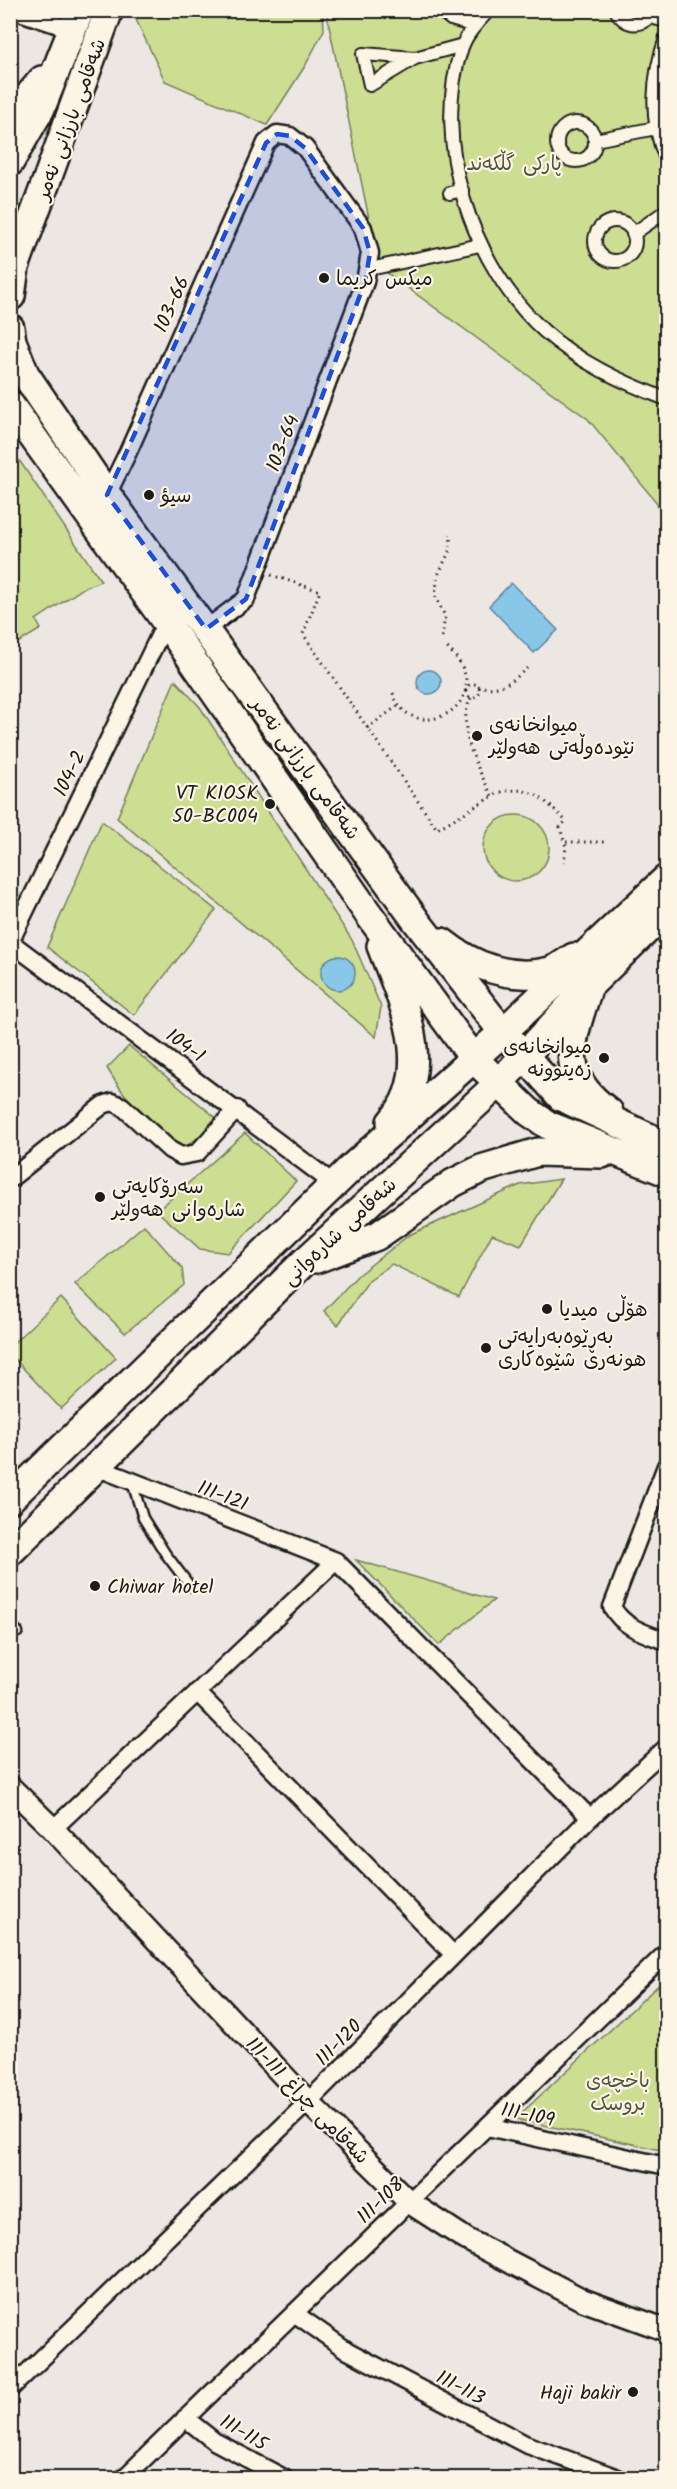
<svg xmlns="http://www.w3.org/2000/svg" width="677" height="2489" font-family="Kalam,'Playpen Sans Arabic',sans-serif">
<rect width="100%" height="100%" fill="#ede7e4"/>
<filter id="ink" filterUnits="userSpaceOnUse"><feTurbulence type="fractalNoise" baseFrequency=".0167" numOctaves="2"/><feDisplacementMap in="SourceGraphic" scale="12" xChannelSelector="R" yChannelSelector="G"/><feConvolveMatrix kernelMatrix="1 2 1 2 8 2 1 2 1" color-interpolation-filters="sRGB"/></filter>
<g filter="url(#ink)">
<path fill="#cdde93" stroke="#747d58" stroke-width="1.5" d="M132 11H323L324 30 305 66 267 125 165 81Z
M326 11H666V542L657 503 588 419 379 267Z
M19 460 101 581 85 587 36 620 41 629 11 647 10 468Z
M175 680 200 707 352 940 381 1007 376 1037 117 818Z
M483 848a33 33 0 1 1 66 0a33 33 0 1 1-66 0Z
M102 821 216 910 134 1015 47 947Z
M129 1046 220 1121 184 1148C152 1130 125 1099 107 1068Z
M245 1133 296 1181 228 1253 200 1249 157 1211Z
M561 1179 521 1245 492 1234 459 1297 392 1264 369 1280 338 1325 324 1311 358 1275 409 1235 520 1185Z
M144 1225 182 1268 184 1285 125 1333 75 1284Z
M61 1298 116 1358 61 1409 10 1354 11 1345Z
M356 1560 494 1600 439 1645Z
M666 1978V2151L515 2119Z"/>
<path fill="#89c7e9" stroke="#5d8397" stroke-width="1.5" d="M511 583 558 630 534 653 489 606Z
M417 682a12 12 0 1 1 24 0a12 12 0 1 1-24 0Z
M321 973a17 17 0 1 1 34 0a17 17 0 1 1-34 0Z"/>
<g fill="none" stroke-linecap="round" stroke-linejoin="round">
<defs>
<path id="service" d="M132 1482 143 1518 165 1553 190 1586
M10 1623 18 1632"/>
<path id="pedestrian" d="M440 10 451 19 475 26
M489 10C479 21 467 33 462 47 430 141 472 266 544 331 580 363 622 382 666 399
M616 10C625 28 645 28 654 10
M650 17 666 21
M666 38C652 77 649 120 666 159
M415 58 363 54 370 85 415 58 463 45
M557 142a19 19 0 1 1 38 0a19 19 0 1 1-38 0Z
M595 140 656 128
M450 193 462 190
M595 241a20 20 0 1 1 40 0a20 20 0 1 1-40 0Z
M633 234 666 211
M379 267 480 245"/>
<path id="minor" d="M14 10 73 30
M107 495 128 452 266 143 277 134 290 136 305 148 363 228 370 253 365 282 246 599 206 629
M10 942 334 1184
M10 942 166 622
M10 1179 103 1105 112 1102 122 1106 170 1150 181 1156 197 1153 237 1109
M666 1466 612 1607C624 1628 644 1633 666 1641
M96 1467 336 1561 590 1818
M197 1692 454 1955
M53 1829 336 1561
M487 2127 666 2166
M294 2313 348 2351 525 2444 618 2478
M10 2389 308 2102 590 1818 666 1748
M185 2418 214 2441 284 2478
M124 2478 666 1953"/>
<path id="tertiary" d="M10 1787 53 1829 308 2102 409 2202 466 2239 583 2300 666 2330"/>
<path id="primary" d="M10 118 42 80
M10 162 41 108 80 10
M11 296 15 267 109 10
M10 328 12 341 25 374 107 495 417 922 503 1032 561 1097 666 1145
M10 405 166 622 367 912 474 1059 529 1112 548 1125 666 1172
M442 942C472 966 511 981 550 971 558 969 567 961 574 957
M381 946C402 1001 437 1069 391 1122
M587 992C570 1045 558 1074 609 1112
M316 1259 377 1236 453 1183 481 1169 538 1152 602 1154
M10 1499 350 1169 503 1032 666 879
M10 1552 303 1263 498 1084 589 986 666 911"/>
</defs>
<use href="#service" stroke="#1c1c1c" stroke-width="13"/>
<use href="#pedestrian" stroke="#1c1c1c" stroke-width="16"/>
<use href="#minor" stroke="#1c1c1c" stroke-width="21"/>
<use href="#tertiary" stroke="#1c1c1c" stroke-width="26"/>
<use href="#primary" stroke="#1c1c1c" stroke-width="32"/>
<path stroke="#1c1c1c" stroke-width="3" stroke-dasharray="1.5 4.5" stroke-linecap="butt" d="M271 575 320 591 303 634 437 829 498 793C531 783 544 800 566 821L560 827 566 847 564 862
M442 637 445 616 435 596 438 575 450 550 451 534
M466 691a7 7 0 1 1 14 0a7 7 0 1 1-14 0Z
M478 686C499 692 512 682 527 668
M393 693C412 752 508 700 445 646
M471 698C455 728 478 768 492 796
M367 728 399 705
M566 842H606"/>
<use href="#service" stroke="#fcf5e5" stroke-width="8"/>
<use href="#pedestrian" stroke="#fcf5e5" stroke-width="12"/>
<use href="#minor" stroke="#fcf5e5" stroke-width="16"/>
<use href="#tertiary" stroke="#fcf5e5" stroke-width="21"/>
<use href="#primary" stroke="#fcf5e5" stroke-width="27"/>
</g>
</g>
<path fill="#1d4ed8" fill-opacity="0.2" stroke="#1d4ed8" stroke-width="4.5" stroke-dasharray="12 8" stroke-linejoin="round" d="M277 134 290 136 305 148 363 228 370 253 365 282 246 599 206 629 107 495 266 143Z"/>
<g fill="#1c1c1c" stroke="#fcf5e5" stroke-width="2">
<circle cx="324" cy="278" r="6"/>
<circle cx="149" cy="495" r="6"/>
<circle cx="477" cy="736" r="6"/>
<circle cx="270" cy="804" r="6"/>
<circle cx="604" cy="1058" r="6"/>
<circle cx="100" cy="1197" r="6"/>
<circle cx="547" cy="1309" r="6"/>
<circle cx="486" cy="1348" r="6"/>
<circle cx="95" cy="1586" r="6"/>
<circle cx="633" cy="2392" r="6"/>
</g>
<g text-anchor="middle" stroke-width="4.5" stroke-linejoin="round" paint-order="stroke">
<g font-size="20" fill="#1c1c1c" stroke="#fcf5e5">
<text transform="translate(70 119) rotate(-70)" y="7">شەقامی بارزانی نەمر</text>
<text transform="translate(171 304) rotate(-66)" y="7">103-66</text>
<text transform="translate(282 443) rotate(-69)" y="7">103-64</text>
<text transform="translate(306 768) rotate(54)" y="7">شەقامی بارزانی نەمر</text>
<text transform="translate(69 773) rotate(-64)" y="7">104-2</text>
<text transform="translate(186 1045) rotate(36)" y="7">104-1</text>
<text transform="translate(339 1231) rotate(-43)" y="7">شەقامی شارەوانی</text>
<text transform="translate(223 1495) rotate(21)" y="7">111-121</text>
<text transform="translate(338 2042) rotate(-45)" y="7">111-120</text>
<text transform="translate(308 2100) rotate(46)" y="7">شەقامی چراغ 111-111</text>
<text transform="translate(528 2114) rotate(12)" y="7">111-109</text>
<text transform="translate(380 2200) rotate(-44)" y="7">111-108</text>
<text transform="translate(461 2387) rotate(28)" y="7">111-113</text>
<text transform="translate(244 2432) rotate(31)" y="7">111-115</text>
</g>
<g font-size="20" fill="#515640" stroke="#fcf5e5">
<text x="514" y="170">پارکی گڵکەند</text>
<text x="618" y="2087">باخچەی<tspan x="618" dy="23">بروسک</tspan></text>
</g>
<g font-size="20" fill="#1c1c1c" stroke="#fcf5e5" text-anchor="start">
<text x="336" y="285">ميكس كريما</text>
<text x="161" y="502">سيؤ</text>
<text x="489" y="731">میوانخانەی<tspan x="489" dy="23">نێودەوڵەتی هەولێر</tspan></text>
<text x="258" y="799" text-anchor="end">VT KIOSK<tspan x="258" dy="23">50-BC004</tspan></text>
<text x="592" y="1053" text-anchor="end">میوانخانەی<tspan x="592" dy="23">زەیتوونە</tspan></text>
<text x="112" y="1193">سەرۆکایەتی<tspan x="112" dy="23">شارەوانی هەولێر</tspan></text>
<text x="559" y="1316">هۆڵی میدیا</text>
<text x="498" y="1343">بەڕێوەبەرایەتی<tspan x="498" dy="23">هونەری شێوەکاری</tspan></text>
<text x="107" y="1593">Chiwar hotel</text>
<text x="621" y="2399" text-anchor="end">Haji bakir</text>
</g>
</g>
<rect width="677" height="2489" fill="none" stroke="#fcf5e5" stroke-width="36"/>
<rect x="18" y="18" width="641" height="2453" fill="none" stroke="#1c1c1c" stroke-width="2" filter="url(#ink)"/>
</svg>
